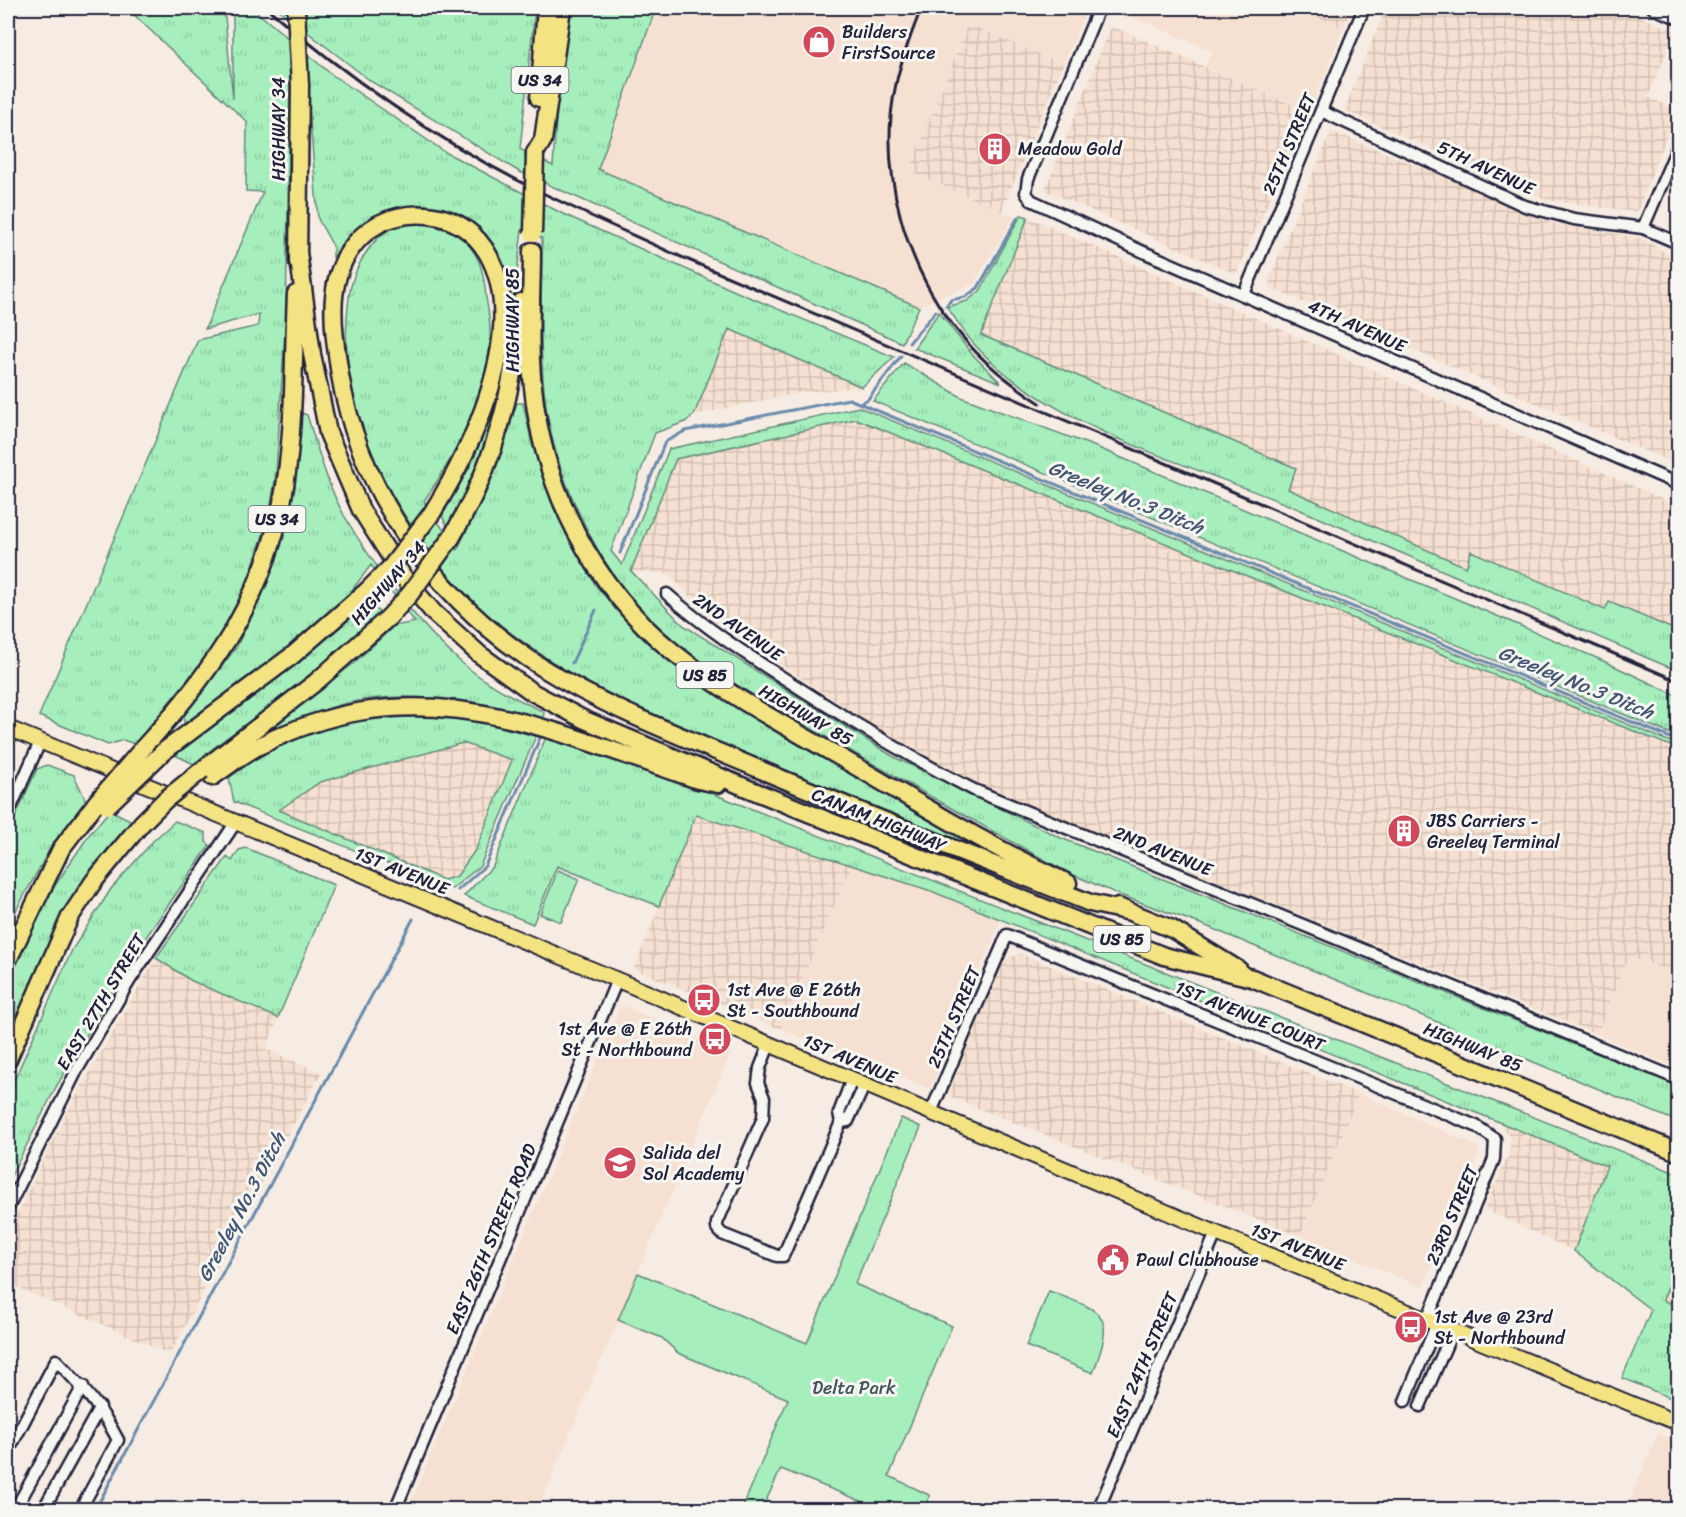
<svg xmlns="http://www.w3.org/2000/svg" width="1686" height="1517" font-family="Sriracha,sans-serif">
<defs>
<pattern id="industrial-grid" width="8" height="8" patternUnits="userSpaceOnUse" patternTransform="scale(1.5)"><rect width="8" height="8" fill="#f6e0d1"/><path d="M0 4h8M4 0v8" fill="none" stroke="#d3c0b4"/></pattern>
<pattern id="grass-tufts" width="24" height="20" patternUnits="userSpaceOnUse" patternTransform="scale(1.5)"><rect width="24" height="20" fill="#a6efbc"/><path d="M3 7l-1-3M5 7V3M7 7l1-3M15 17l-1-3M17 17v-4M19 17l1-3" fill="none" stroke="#8fcda2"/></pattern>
</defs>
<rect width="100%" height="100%" fill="#f6ece3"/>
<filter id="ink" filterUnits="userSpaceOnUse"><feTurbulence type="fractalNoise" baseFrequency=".0167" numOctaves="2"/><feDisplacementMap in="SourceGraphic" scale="12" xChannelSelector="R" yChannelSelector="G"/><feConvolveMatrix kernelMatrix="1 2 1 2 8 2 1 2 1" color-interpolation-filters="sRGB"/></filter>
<g filter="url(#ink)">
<path fill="#f6e0d1" d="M658 8H1087L1063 64 968 24 909 171 1014 216 974 283 919 306 599 168Z
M1118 8H1297L1343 28 1309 112 1205 66 1212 51 1117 10Z
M852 865 931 891 1001 920 930 1089 781 1029Z
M1629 956 1678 974V1068L1597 1034Z
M621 1005 731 1052 538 1509 408 1510Z
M1359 1094 1477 1146 1479 1154 1422 1287 1300 1236Z
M1678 1263V1307L1663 1300Z
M1658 1433 1678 1443V1509H1626Z"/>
<path fill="url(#industrial-grid)" d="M1297 8H1352L1343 28Z
M1386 8H1620L1675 31 1648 97 1677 110 1637 212 1547 200 1344 110Z
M968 24 1063 64 1002 211 909 171Z
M1111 26 1309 112 1236 274 1045 190Z
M1331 131 1465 185 1524 213 1552 223 1641 238 1678 260V465L1271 288 1269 279Z
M1028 217 1678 506V631L1609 602 1605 610 1471 552 1466 567 1288 489 1295 467 981 335Z
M729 329 862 387 803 392 694 415Z
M856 419 1678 749V974L1629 956 1597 1034 976 784 900 743 711 619 669 574 631 571 676 459Z
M463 743 512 760 476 849 457 876 444 880 278 809 320 782Z
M696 815 852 865 781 1029 634 969Z
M1021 954 1359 1094 1300 1236 948 1096 1004 959Z
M156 958 192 981 278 1018 266 1049 321 1073 170 1354 8 1283V1233L69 1108Z
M1500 1122 1608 1166 1574 1251 1484 1209 1508 1156 1511 1138Z"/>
<path fill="url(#grass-tufts)" stroke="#64887c" stroke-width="1.5" fill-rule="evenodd" d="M127 8H215L225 17 233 99V12L229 8H252L331 74 445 152 561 213 737 292 894 357 862 387 729 329 694 415 685 422 655 433 611 551 622 565 669 449 859 407 1678 745V749L856 419 676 459 631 571 683 625 894 757 1061 838 1678 1086V1122L1206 926 1120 895 1069 873C986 828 903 781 821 734 759 698 692 664 642 611 600 566 560 484 549 423 537 363 542 299 542 238L522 229 513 311C510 294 509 273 501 258 465 190 368 192 333 258V246L318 219 308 94 290 78 286 316 276 473 269 517 243 595 209 653 135 744 123 740 108 745 39 716 198 340 258 326 259 314 205 329 263 192 246 191 247 122Z
M276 8H535L520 149 553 166 558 90 571 8H656L598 169 919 307 902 343 518 171 372 82Z
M1021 215 1028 217 981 335 1296 468 1288 489 1466 567 1471 551 1605 610 1609 602 1678 631V671C1553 617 1428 564 1303 511 1200 467 1050 429 974 344 964 333 956 319 947 307L967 301 980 291Z
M421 223C432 226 447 228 456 234 479 249 484 272 486 297 488 310 491 325 490 338 489 392 454 458 424 501L457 550 489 486 517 403H523L532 444 554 509 596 586 654 648 737 708 973 845 970 848 604 693C558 667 512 637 473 602 456 588 443 568 429 550 373 477 336 391 349 297 352 271 370 238 394 227 402 223 413 224 421 223Z
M939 312 971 353 1001 383 914 348Z
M509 343 514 344 480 472 449 529 442 516 471 465 485 430Z
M904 363 961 397 1096 447 1599 659 1678 696V737L873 401Z
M302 413 307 415C318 449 327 485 345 517 372 564 421 628 462 663 486 684 515 698 544 712L543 719C478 704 410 687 343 704 312 712 283 728 254 742L257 737 353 664 394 626 415 622 371 565 342 603 249 678 184 724V714L236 648 263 592 286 524Z
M370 602 381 615C350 644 317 673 282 698 252 720 222 739 194 764L175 755Z
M393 714 464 717 536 736 480 866 452 889 234 802 229 778 264 753 324 728ZM463 743 512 760 476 849 457 876 444 880 279 810 320 782Z
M546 737 673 778 1678 1174V1263L1663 1300 1678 1307V1401L1622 1378 1651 1310 1574 1251 1607 1166 931 891 696 815 659 906 557 866 533 924 464 896 493 866Z
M47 765 74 775 86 801 52 845 8 925V833L37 769Z
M110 810 132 821C74 884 43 961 8 1038V977L25 938 56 884 89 835Z
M175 821 206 833V842L210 845 137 950 56 1087 8 1182V1094L72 950 111 889 153 841Z
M246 848 334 885 278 1018 192 981 156 958 227 857 232 861 239 850Z"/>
<path fill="#a6efbc" stroke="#64887c" stroke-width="1.5" d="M558 870 579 879 561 922 540 914Z
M901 1118 921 1127 855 1284 952 1326 889 1476 929 1495 927 1509H881L781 1469 762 1509H742L788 1399 678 1353 662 1338 618 1320 638 1273 807 1343Z
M1049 1291C1105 1312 1116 1313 1093 1373L1026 1346Z"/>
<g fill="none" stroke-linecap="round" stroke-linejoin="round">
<path stroke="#698aac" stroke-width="3" d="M946 306 951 300 965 297 978 288 1018 217
M909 343 936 311
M861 403 868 399 901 356
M620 553 665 442 685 431 849 399 1678 741
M572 663 596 610
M458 890 485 866 540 738
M95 1510 413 919"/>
<defs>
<path id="minor" d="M1099 8 1028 179 1026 193 1031 200 1139 250 1678 484
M1653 8 1678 18
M1321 111 1525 206 1574 219 1643 228 1678 243
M1643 228 1678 146
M1244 294 1364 8
M667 594C704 627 744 653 785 679 847 719 909 757 974 790L1678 1079
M8 814 40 742
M769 1045 760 1068 758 1083 764 1098 763 1118 717 1223V1228L722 1234 777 1256H783L841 1122
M852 1079 839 1113 841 1122 848 1121 865 1084
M931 1112 1007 935 1476 1126 1495 1139 1494 1159 1427 1320
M8 1208 77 1070 130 980 236 822
M1405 1401 1437 1323
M1420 1406 1453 1330
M8 1452 56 1360C83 1388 99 1404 118 1440L80 1510
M15 1510 83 1386
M43 1510 100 1407
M395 1510 617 980
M1098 1510 1216 1233"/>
<path id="major" d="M8 728 601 973 1216 1233 1678 1423"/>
<path id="highway" d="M539 98 546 8
M535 153 543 140 562 8
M532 251C532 296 528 342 533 387 543 489 593 587 673 652 724 693 782 724 838 756 914 800 988 846 1068 883
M298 252 312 354 328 433 361 510 404 578 434 613 479 654 532 692 585 720 749 789 1164 956 1252 978 1678 1152
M298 262 300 86
M432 513C471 450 523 341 494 267 484 242 466 224 440 217 412 211 382 216 361 237 323 274 333 328 340 375 350 434 373 488 407 538 500 672 618 709 761 770 870 816 980 859 1090 903L1126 911
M451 538C495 465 515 387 521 302
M144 747C215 669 268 593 285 486 295 423 293 357 296 294
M163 752 293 655 368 590
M202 770 316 682 389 617
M212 777C228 766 244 753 261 745 419 665 546 729 698 780L718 784
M1118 907 1172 929 1239 970
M8 960 61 849 96 803
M8 1059 70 917 94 881 142 823"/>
</defs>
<use href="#minor" stroke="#22223b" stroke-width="15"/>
<use href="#major" stroke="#22223b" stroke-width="18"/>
<use href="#highway" stroke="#22223b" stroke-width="21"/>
<use href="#minor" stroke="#f6f6f2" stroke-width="10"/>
<use href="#major" stroke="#f4e382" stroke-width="14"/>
<use href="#highway" stroke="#f4e382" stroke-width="16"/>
<path stroke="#22223b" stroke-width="3" d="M267 8C346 76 430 136 523 183 571 208 622 230 672 253L1678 681
M919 14C910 37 901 60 896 84 877 169 905 268 960 334 982 362 1010 383 1040 403"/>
<defs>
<path id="highway-bridge" d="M296 8 300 86
M533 233 535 153
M368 590 391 567 432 513
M389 617 410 594 451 538
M96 803 144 747
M107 806 163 752
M142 823 165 800 202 770"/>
</defs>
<use href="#highway-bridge" stroke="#22223b" stroke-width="21" stroke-linecap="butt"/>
<use href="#highway-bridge" stroke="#f4e382" stroke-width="16"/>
</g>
</g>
<defs>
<symbol id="shop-disc" viewBox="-11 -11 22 22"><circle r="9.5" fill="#d1495b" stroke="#f6f6f2"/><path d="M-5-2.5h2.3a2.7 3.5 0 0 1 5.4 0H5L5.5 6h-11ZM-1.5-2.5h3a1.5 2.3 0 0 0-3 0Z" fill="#fff"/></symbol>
<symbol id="building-disc" viewBox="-11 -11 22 22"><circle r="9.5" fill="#d1495b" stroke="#f6f6f2"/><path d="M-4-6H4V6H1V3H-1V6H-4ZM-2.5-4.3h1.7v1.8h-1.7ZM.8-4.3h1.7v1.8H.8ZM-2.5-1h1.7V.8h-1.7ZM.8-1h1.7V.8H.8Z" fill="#fff"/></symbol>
<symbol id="bus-disc" viewBox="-11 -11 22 22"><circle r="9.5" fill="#d1495b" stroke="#f6f6f2"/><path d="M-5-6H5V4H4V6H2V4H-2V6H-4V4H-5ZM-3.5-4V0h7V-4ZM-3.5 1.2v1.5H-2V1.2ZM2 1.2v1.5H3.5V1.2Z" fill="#fff"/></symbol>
<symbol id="school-disc" viewBox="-11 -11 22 22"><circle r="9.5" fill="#d1495b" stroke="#f6f6f2"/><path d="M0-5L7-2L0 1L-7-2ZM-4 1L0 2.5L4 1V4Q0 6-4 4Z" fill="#fff"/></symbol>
<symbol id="civic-disc" viewBox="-11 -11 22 22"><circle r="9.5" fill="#d1495b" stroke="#f6f6f2"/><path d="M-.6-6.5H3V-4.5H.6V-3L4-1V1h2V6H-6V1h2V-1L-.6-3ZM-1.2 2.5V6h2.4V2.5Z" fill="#fff"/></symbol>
</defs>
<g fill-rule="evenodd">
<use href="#shop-disc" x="800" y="23" width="38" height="38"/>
<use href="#building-disc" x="976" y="130" width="38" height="38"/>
<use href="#building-disc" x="1385" y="812" width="38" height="38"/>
<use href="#bus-disc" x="685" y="981" width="38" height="38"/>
<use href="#bus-disc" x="696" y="1020" width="38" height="38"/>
<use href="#school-disc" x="601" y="1144" width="38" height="38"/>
<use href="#civic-disc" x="1094" y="1241" width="38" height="38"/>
<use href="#bus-disc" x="1392" y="1308" width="38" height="38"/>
</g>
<g text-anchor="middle" stroke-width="6" stroke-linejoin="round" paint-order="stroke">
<g fill="#f6f6f2" stroke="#626272" stroke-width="1.5">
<rect x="511.5" y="67" width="57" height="26" rx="4.5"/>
<rect x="248.5" y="506" width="57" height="26" rx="4.5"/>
<rect x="676.5" y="662" width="57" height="26" rx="4.5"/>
<rect x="1093.5" y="926" width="57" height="26" rx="4.5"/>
</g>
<g font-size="16" font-weight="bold" fill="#22223b">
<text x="540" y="86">US 34</text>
<text x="277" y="525">US 34</text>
<text x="705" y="681">US 85</text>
<text x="1122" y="945">US 85</text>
</g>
<g font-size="18" fill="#22223b" stroke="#f6f6f2" text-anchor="start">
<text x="842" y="38">Builders<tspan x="842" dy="21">FirstSource</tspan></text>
<text x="1018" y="155">Meadow Gold</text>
<text x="1427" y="827">JBS Carriers -<tspan x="1427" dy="21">Greeley Terminal</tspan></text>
<text x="727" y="996">1st Ave @ E 26th<tspan x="727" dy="21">St - Southbound</tspan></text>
<text x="692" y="1035" text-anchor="end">1st Ave @ E 26th<tspan x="692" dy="21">St - Northbound</tspan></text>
<text x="643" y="1159">Salida del<tspan x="643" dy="21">Sol Academy</tspan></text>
<text x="1136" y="1266">Pawl Clubhouse</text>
<text x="1434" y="1323">1st Ave @ 23rd<tspan x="1434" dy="21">St - Northbound</tspan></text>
</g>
<g font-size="18" fill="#22223b" stroke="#f6f6f2">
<text transform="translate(279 129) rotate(-90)" y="6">HIGHWAY 34</text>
<text transform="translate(1289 144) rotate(-67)" y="6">25TH STREET</text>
<text transform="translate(1486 168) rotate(25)" y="6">5TH AVENUE</text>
<text transform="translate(513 320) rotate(-90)" y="6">HIGHWAY 85</text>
<text transform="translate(1357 326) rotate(24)" y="6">4TH AVENUE</text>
<text transform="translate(388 583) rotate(-49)" y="6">HIGHWAY 34</text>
<text transform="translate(738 627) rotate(35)" y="6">2ND AVENUE</text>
<text transform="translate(806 715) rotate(30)" y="6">HIGHWAY 85</text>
<text transform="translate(879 820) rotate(22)" y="6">CANAM HIGHWAY</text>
<text transform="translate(1163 851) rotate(22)" y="6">2ND AVENUE</text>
<text transform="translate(402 871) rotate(22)" y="6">1ST AVENUE</text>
<text transform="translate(101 1002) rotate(-59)" y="6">EAST 27TH STREET</text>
<text transform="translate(1250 1016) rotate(22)" y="6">1ST AVENUE COURT</text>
<text transform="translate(954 1017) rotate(-67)" y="6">25TH STREET</text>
<text transform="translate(1473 1047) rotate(22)" y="6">HIGHWAY 85</text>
<text transform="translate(850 1059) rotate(23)" y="6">1ST AVENUE</text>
<text transform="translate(1452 1215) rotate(-67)" y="6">23RD STREET</text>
<text transform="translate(491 1239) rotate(-67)" y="6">EAST 26TH STREET ROAD</text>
<text transform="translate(1298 1247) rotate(22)" y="6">1ST AVENUE</text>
<text transform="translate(1142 1365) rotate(-67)" y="6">EAST 24TH STREET</text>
</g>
<g font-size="18" fill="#43555b" stroke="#f6f6f2">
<text x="854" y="1394">Delta Park</text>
</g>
<g font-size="20" font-style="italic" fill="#455673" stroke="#f6f6f2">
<text transform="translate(1126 497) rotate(22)" y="7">Greeley No.3 Ditch</text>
<text transform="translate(1576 682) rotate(22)" y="7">Greeley No.3 Ditch</text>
<text transform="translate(241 1207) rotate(-62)" y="7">Greeley No.3 Ditch</text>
</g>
</g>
<rect width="1686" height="1517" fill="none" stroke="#f6f6f2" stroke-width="30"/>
<rect x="15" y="15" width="1656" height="1487" fill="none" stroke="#22223b" stroke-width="2" filter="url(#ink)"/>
</svg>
